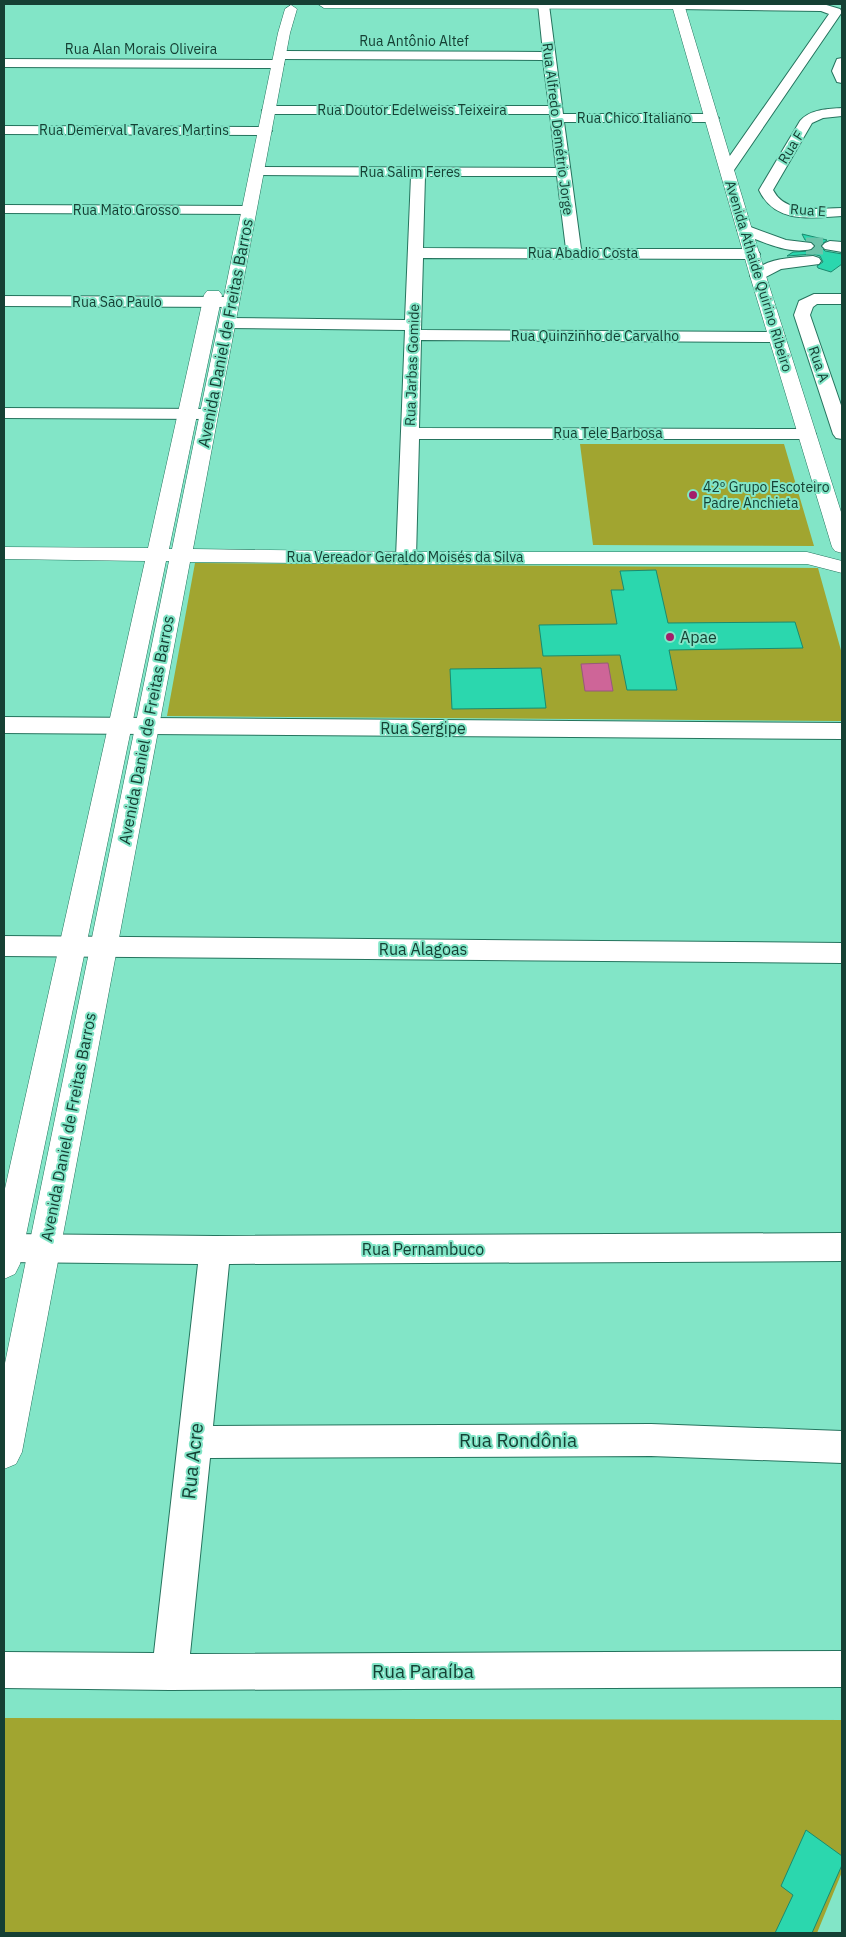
<svg xmlns="http://www.w3.org/2000/svg" width="846" height="1937" font-family="'IBM Plex Sans',sans-serif">
<rect width="100%" height="100%" fill="#82e5c7"/>
<path fill="#a1a530" d="M580 444H784L814 546 593 545Z
M195 563 818 568 842 654V721L167 716Z
M4 1718 842 1720V1872L817 1933H4Z"/>
<path fill="#ce6598" stroke="#965a7a" d="M608 663 613 691H585L581 664Z"/>
<path fill="#2bd7ae" stroke="#1a8a6f" d="M802 234 827 240 821 245V247L825 251 842 254V264L831 272 818 268 817 266 823 262 820 256 813 254 787 256 793 252 811 251 815 247 812 242 805 240Z
M656 570 668 623 795 622 803 648 669 650 677 690H627L620 655 543 656 539 625 617 624 611 590H624L620 571Z
M541 668 546 708 452 709 450 669Z
M806 1830 842 1856V1865L812 1933H775L793 1895 781 1886Z"/>
<g fill="none" stroke-linecap="round" stroke-linejoin="round">
<path stroke="#6cc4aa" stroke-width="17" stroke-dasharray="17 9" stroke-linecap="butt" d="M806 246H830"/>
<defs>
<path id="minor" d="M538 4 549 5 563 114H712L719 118 712 122H564L581 249H752L758 251 760 254 758 257 752 259 423 258 421 330 777 332 783 333 785 337 783 341 777 342 421 340 419 428 807 429 813 430 816 434 813 438 807 439H419L416 558 413 562 406 564 399 562 396 558 405 330 227 328 221 327 219 323 221 319 227 318 405 320 411 176 257 175 252 174 250 171 252 168 257 167 556 168 550 114H269L262 110 269 106H549L543 60 280 59 274 55 280 51 543 52ZM425 176H557L566 249 423 248Z
M673 4H823L840 9 842 12 732 173H722L720 170 829 14 821 11 678 9 674 8Z
M842 58V83L837 82 832 71 837 59Z
M4 59 278 60 284 64 278 68 4 67Z
M842 108V116L823 118 812 123 773 190C786 215 819 208 842 208V216C811 218 775 224 759 190L800 121C810 109 828 109 842 108Z
M4 126 265 127 272 131 265 135 4 134Z
M4 205 249 206 254 207 256 210 254 213 249 214 4 213Z
M745 225 786 240 811 243 814 246 811 249C788 255 761 241 740 233L737 230 740 227Z
M830 241 842 242V252L825 249 822 246 825 243Z
M813 256 819 258 821 261 819 264 781 269 758 281 752 279 750 276C763 257 793 258 813 256Z
M814 294H842V304H817L813 307 810 315 842 408V439L836 438 833 434 794 315 799 301Z
M4 296 231 297 237 299 239 302 237 305 231 307 4 306Z
M4 408 209 409 215 410 218 414 215 418 209 419 4 418Z
M4 717 842 723V739L4 733Z
M4 936 842 943V963L4 956Z
M842 1233V1261L229 1264 213 1426 651 1424 842 1431V1463L651 1456 210 1458 190 1654 842 1651V1687L170 1690 4 1688V1652L154 1653 198 1264 4 1262V1234L215 1236Z"/>
<path id="tertiary" d="M318 4H684L766 276 842 515V553L835 551 832 547 750 276 673 9 324 8Z
M291 5 297 9 290 33 193 549 406 552H807L842 561V573L807 564H406L190 562 22 1452 16 1464 4 1469V1368L169 561H166L20 1264 15 1274 4 1279V1193L145 561 4 559V547L148 548 204 295 207 291H219L222 295 169 549H172L278 33 285 9Z"/>
</defs>
<use href="#minor" stroke="#25745e" stroke-width="2"/>
<use href="#tertiary" stroke="#25745e" stroke-width="1"/>
<use href="#minor" fill="#fff" fill-rule="evenodd"/>
<use href="#tertiary" fill="#fff" fill-rule="evenodd"/>
</g>
<g fill="#a31e6a" stroke="#82e5c7" stroke-width="2">
<circle cx="693" cy="495" r="5"/>
<circle cx="670" cy="637" r="5"/>
</g>
<g text-anchor="middle" stroke-width="4" stroke-linejoin="round" paint-order="stroke">
<g font-size="14" fill="#154034" stroke="#82e5c7">
<text x="414" y="46">Rua Antônio Altef</text>
<text x="141" y="54">Rua Alan Morais Oliveira</text>
<text x="412" y="115">Rua Doutor Edelweiss Teixeira</text>
<text x="634" y="123">Rua Chico Italiano</text>
<text transform="translate(558 129) rotate(83)" y="5">Rua Alfredo Demétrio Jorge</text>
<text x="134" y="135">Rua Demerval Tavares Martins</text>
<text transform="translate(791 147) rotate(-58)" y="5">Rua F</text>
<text x="410" y="177">Rua Salim Feres</text>
<text x="126" y="215">Rua Mato Grosso</text>
<text transform="translate(808 210) rotate(4)" y="5">Rua E</text>
<text x="583" y="258">Rua Abadio Costa</text>
<text transform="translate(759 276) rotate(73)" y="5">Avenida Athaide Quirino Ribeiro</text>
<text x="117" y="307">Rua São Paulo</text>
<text x="595" y="341">Rua Quinzinho de Carvalho</text>
<text transform="translate(819 364) rotate(71)" y="5">Rua A</text>
<text transform="translate(412 365) rotate(-88)" y="5">Rua Jarbas Gomide</text>
<text x="608" y="438">Rua Tele Barbosa</text>
<text x="405" y="562">Rua Vereador Geraldo Moisés da Silva</text>
</g>
<g font-size="14" fill="#154034" stroke="#82e5c7" text-anchor="start">
<text x="703" y="492">42º Grupo Escoteiro<tspan x="703" dy="16">Padre Anchieta</tspan></text>
</g>
<g font-size="16" fill="#154034" stroke="#82e5c7">
<text transform="translate(225 333) rotate(-79)" y="6">Avenida Daniel de Freitas Barros</text>
<text x="423" y="734">Rua Sergipe</text>
<text transform="translate(146 730) rotate(-79)" y="6">Avenida Daniel de Freitas Barros</text>
<text x="423" y="955">Rua Alagoas</text>
<text transform="translate(68 1127) rotate(-79)" y="6">Avenida Daniel de Freitas Barros</text>
<text x="423" y="1255">Rua Pernambuco</text>
</g>
<g font-size="16" fill="#154034" stroke="#82e5c7" text-anchor="start">
<text x="680" y="643">Apae</text>
</g>
<g font-size="19" fill="#154034" stroke="#82e5c7">
<text x="518" y="1447">Rua Rondônia</text>
<text transform="translate(192 1461) rotate(-84)" y="7">Rua Acre</text>
<text x="423" y="1678">Rua Paraíba</text>
</g>
</g>
<rect width="846" height="1937" fill="none" stroke="#154034" stroke-width="10"/>
</svg>
